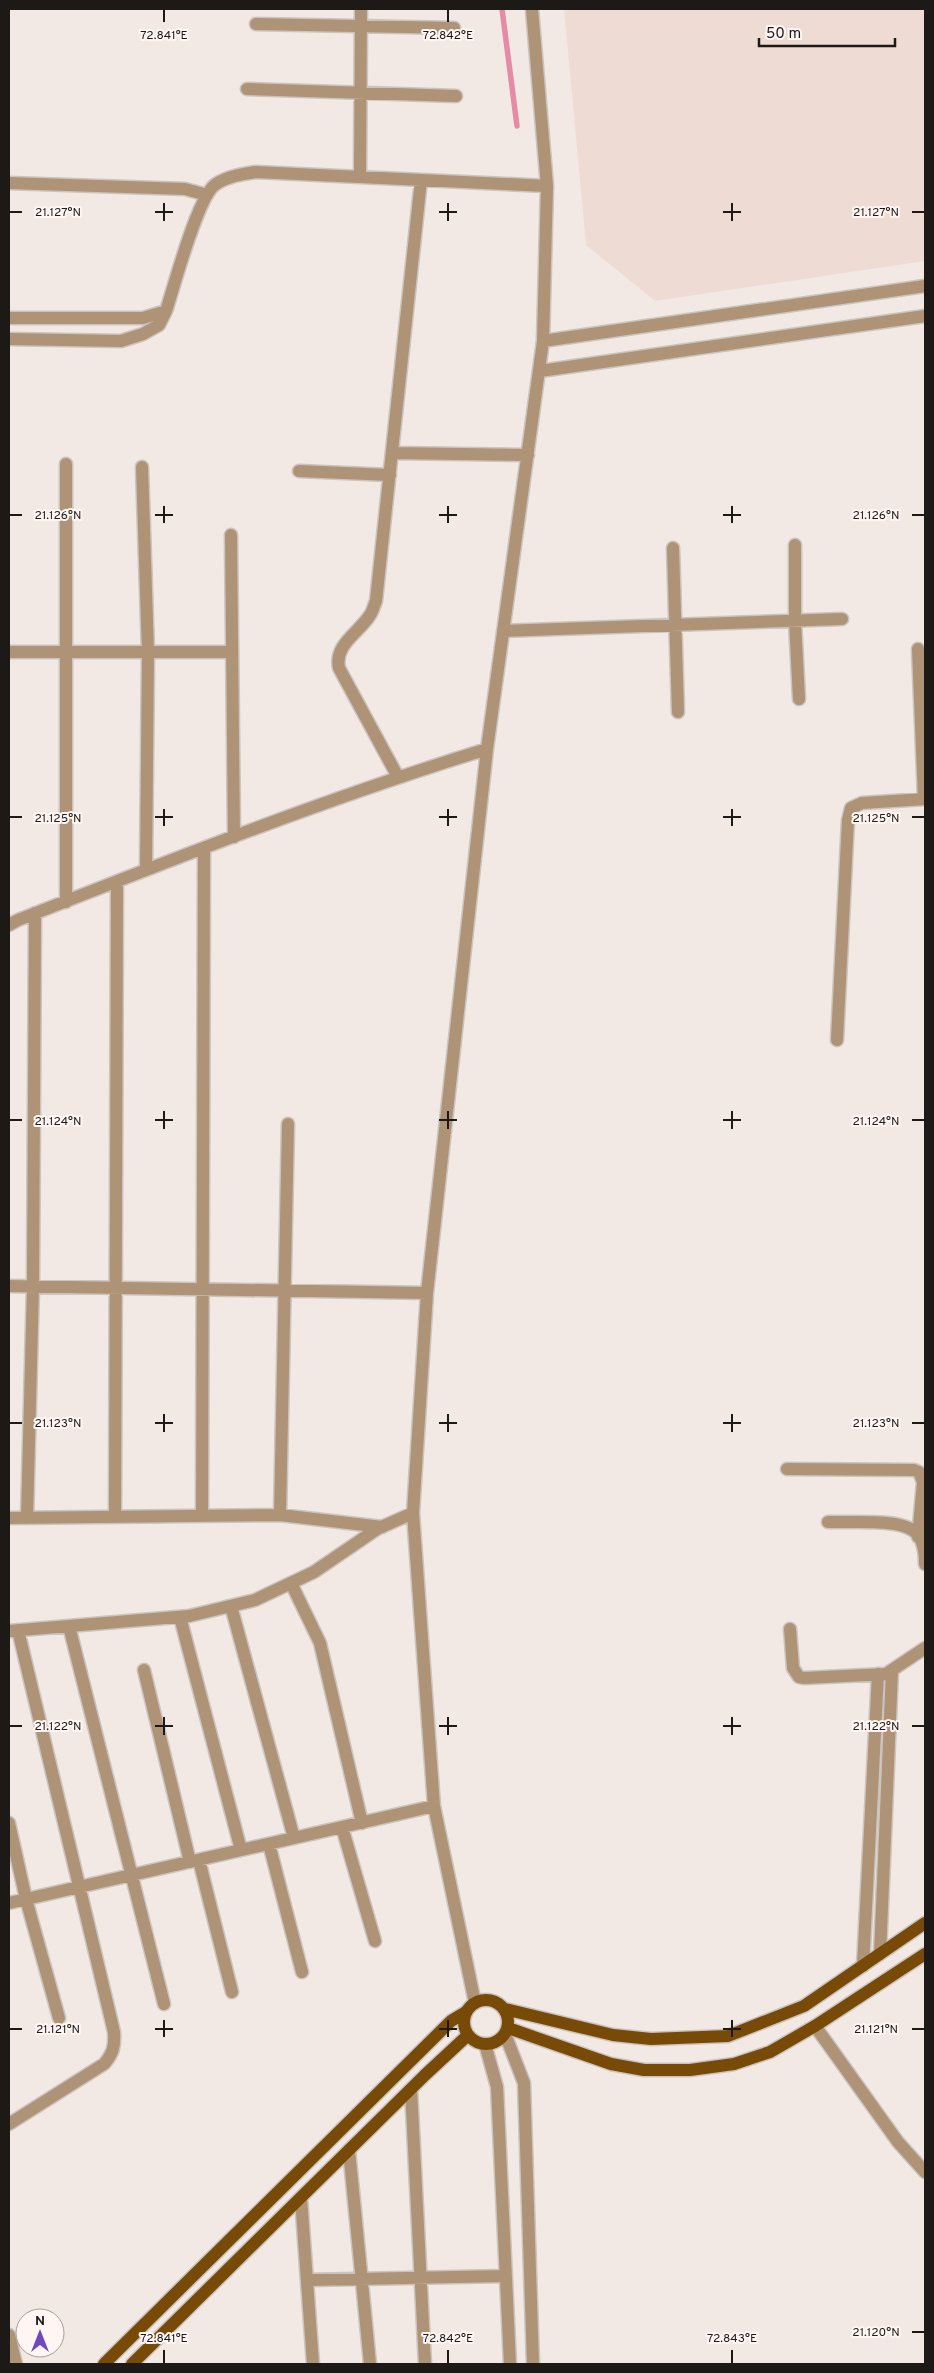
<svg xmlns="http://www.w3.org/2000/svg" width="934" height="2373" font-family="Overpass,sans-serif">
<rect width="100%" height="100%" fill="#f3e9e4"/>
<path fill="#eedcd4" d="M564 9H925V261L655 301 586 245Z"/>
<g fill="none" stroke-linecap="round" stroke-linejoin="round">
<path stroke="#e58ba6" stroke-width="5.5" d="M502 9 517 126"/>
<defs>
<path id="minor" d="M256 24 454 28
M247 89 456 96
M360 177 361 9
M9 183 185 189 207 195
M9 318H143L166 311
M9 339 121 341 143 334 159 325 166 311C174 287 198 195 216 184 228 176 243 174 256 172L547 186
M543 341 925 286
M540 371 925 316
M392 453 528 455
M142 467 148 652 146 870
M299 471 390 475
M231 535 234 837
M795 545V621L799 699
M673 548 678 712
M503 631 842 619
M918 649 924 799
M9 652H232
M398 777 339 668C334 644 359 633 370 615 373 611 374 605 376 601L421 180
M66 902V464
M9 925 18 920C173 859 328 798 487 749
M837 1040 848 820 851 808 862 803 925 799
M9 1286 427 1293
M787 1469 914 1470 919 1472 923 1482 918 1537
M280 1515 288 1124
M202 1516 204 848
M115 1517 117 882
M9 1518 280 1515 382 1527
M27 1518 33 1286 35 913
M828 1522C849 1523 897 1518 914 1531 923 1538 925 1553 925 1564
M291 1583 320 1643 362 1823
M231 1606 294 1838
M180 1617 241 1850
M69 1626 164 2004
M790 1629 793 1668 799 1677 804 1678 886 1674 925 1648
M9 1631 189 1616 255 1600 314 1572 377 1529 413 1513
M144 1670 190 1862
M9 1823 26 1899 59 2018
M342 1827 375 1941
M269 1844 302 1972
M199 1860 232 1992
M9 1903 434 1806
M880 1954 892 1671
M863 1966 878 1674
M475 2003 434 1806 413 1513 427 1293 487 749 543 341 547 186 532 9
M815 2026 898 2142 925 2172
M505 2034 524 2083 533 2364
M485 2044 497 2087 510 2364
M411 2089 425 2364
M9 2124 104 2064C113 2054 115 2046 114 2032L18 1630
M349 2150 370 2364
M301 2198 313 2364
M307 2280 505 2276
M9 2335 16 2364"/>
<path id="major" d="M464 2022a22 22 0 1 1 44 0a22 22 0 1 1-44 0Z
M505 2009 613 2035 651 2039 728 2036 804 2006 925 1923
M508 2028 611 2064 644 2070H690L734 2064 770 2052 815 2026 925 1954
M104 2364 451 2021 466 2012
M132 2364 425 2075 468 2035"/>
</defs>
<use href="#minor" stroke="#ccc4bf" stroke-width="15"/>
<use href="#major" stroke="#ccc4bf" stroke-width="15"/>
<use href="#minor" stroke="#ae9377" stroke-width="12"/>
<use href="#major" stroke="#784a07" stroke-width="12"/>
</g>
<path fill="none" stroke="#1c1917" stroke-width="2" d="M164 10V22M448 10V22M164 203V221M448 203V221M732 203V221M10 212H22M155 212H173M439 212H457M723 212H741M912 212H924M164 506V523M448 506V523M732 506V523M10 515H22M155 515H173M439 515H457M723 515H741M912 515H924M164 809V826M448 809V826M732 809V826M10 817H22M155 817H173M439 817H457M723 817H741M912 817H924M164 1111V1129M448 1111V1129M732 1111V1129M10 1120H22M155 1120H173M439 1120H457M723 1120H741M912 1120H924M164 1414V1432M448 1414V1432M732 1414V1432M10 1423H22M155 1423H173M439 1423H457M723 1423H741M912 1423H924M164 1717V1735M448 1717V1735M732 1717V1735M10 1726H22M155 1726H173M439 1726H457M723 1726H741M912 1726H924M164 2020V2037M448 2020V2037M732 2020V2037M10 2029H22M155 2029H173M439 2029H457M723 2029H741M912 2029H924M912 2332H924M164 2350V2363M448 2350V2363M732 2350V2363"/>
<g font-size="12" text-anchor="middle" fill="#1c1917" stroke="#fff6f3" stroke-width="4" stroke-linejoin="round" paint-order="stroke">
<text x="164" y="39">72.841°E</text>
<text x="448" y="39">72.842°E</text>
<text x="58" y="216">21.127°N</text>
<text x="876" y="216">21.127°N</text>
<text x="58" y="519">21.126°N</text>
<text x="876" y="519">21.126°N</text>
<text x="58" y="822">21.125°N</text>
<text x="876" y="822">21.125°N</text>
<text x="58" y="1125">21.124°N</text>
<text x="876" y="1125">21.124°N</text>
<text x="58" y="1427">21.123°N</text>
<text x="876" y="1427">21.123°N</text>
<text x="58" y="1730">21.122°N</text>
<text x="876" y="1730">21.122°N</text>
<text x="58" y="2033">21.121°N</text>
<text x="876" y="2033">21.121°N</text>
<text x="876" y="2336">21.120°N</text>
<text x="164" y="2342">72.841°E</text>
<text x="448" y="2342">72.842°E</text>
<text x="732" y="2342">72.843°E</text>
</g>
<rect width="934" height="2373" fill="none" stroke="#1c1917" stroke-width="20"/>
<g transform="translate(40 2333)"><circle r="24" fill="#fff6f3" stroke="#a49e9b"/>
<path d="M0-4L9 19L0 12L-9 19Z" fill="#7049c2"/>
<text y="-8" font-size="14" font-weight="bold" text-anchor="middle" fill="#1c1917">N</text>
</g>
<path d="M759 38v8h136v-8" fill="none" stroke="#1c1917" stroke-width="2.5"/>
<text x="766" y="38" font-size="15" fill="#1c1917" stroke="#fff6f3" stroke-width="4" paint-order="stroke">50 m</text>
</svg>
